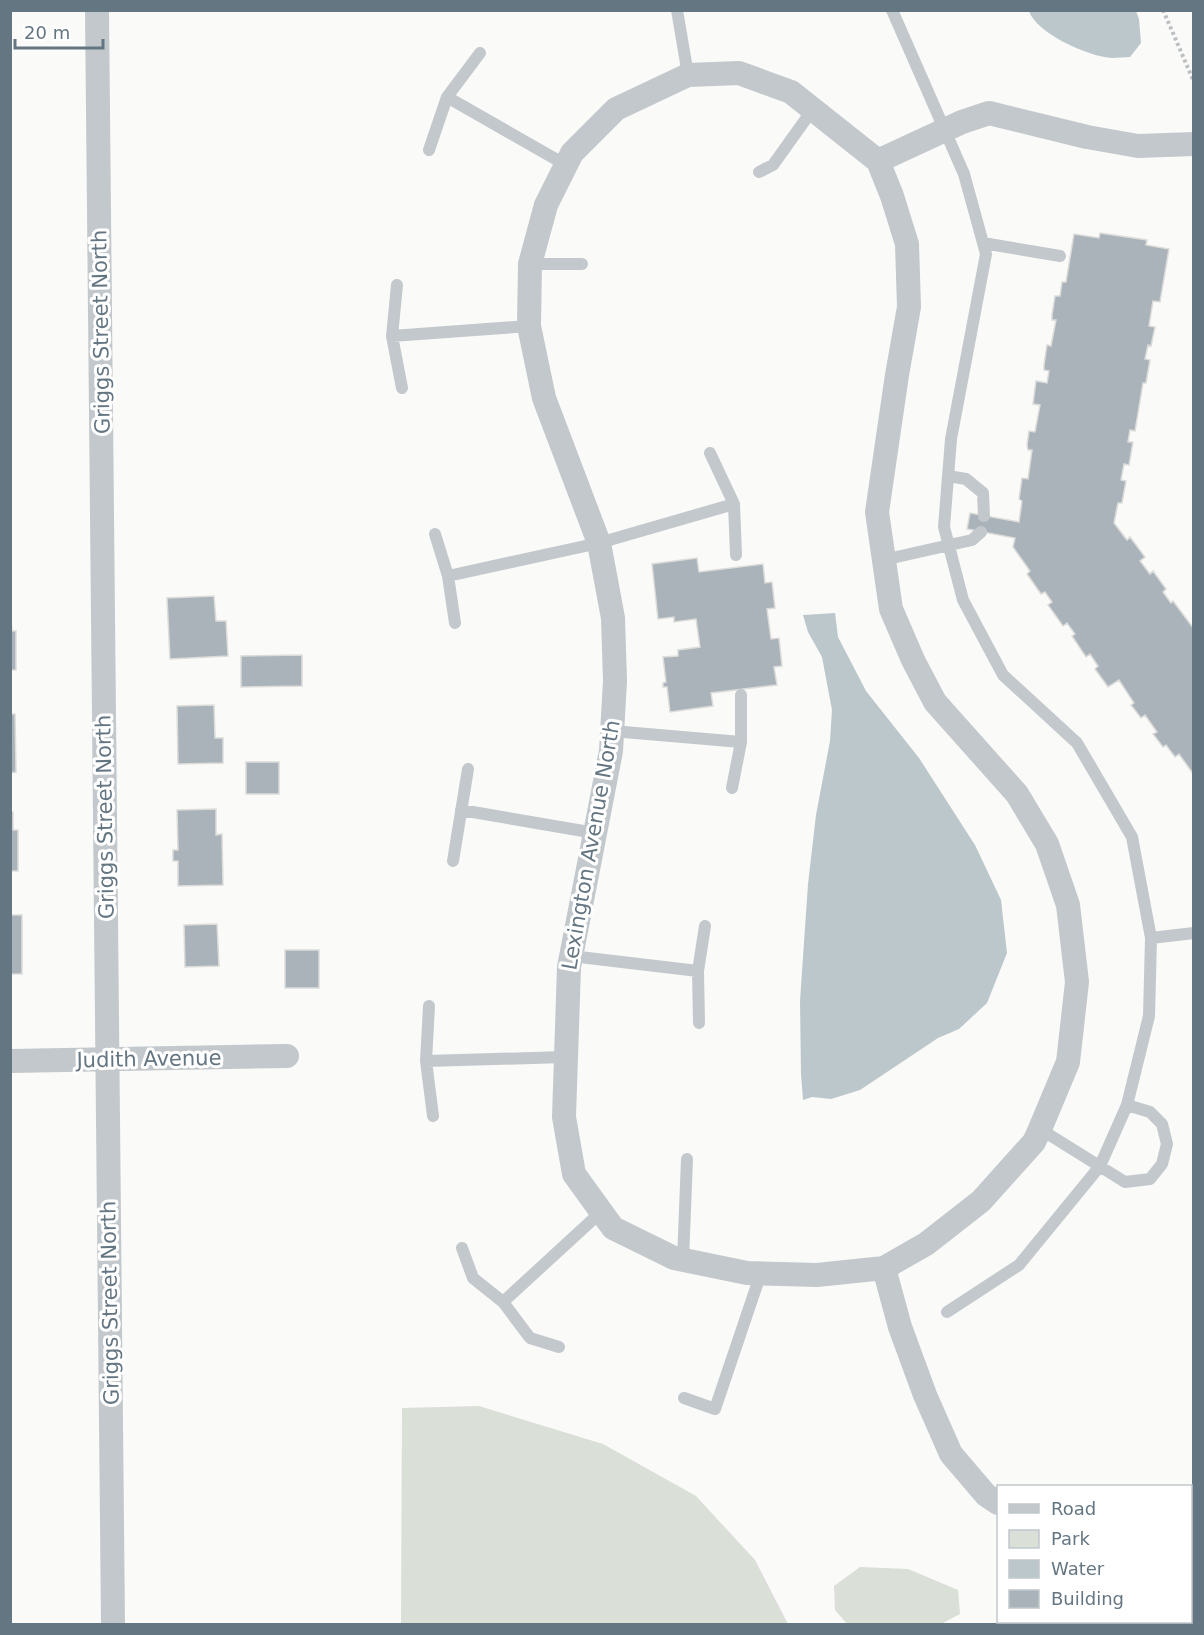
<svg xmlns="http://www.w3.org/2000/svg" width="1204" height="1635" font-family="'DejaVu Sans',sans-serif">
<rect width="100%" height="100%" fill="#fafaf8"/>
<path fill="#dadfd7" d="M479 1406 603 1444 696 1496 755 1560 788 1624H401L402 1408Z
M860 1567 908 1569 958 1590 960 1614 941 1624H847L835 1610 834 1586Z"/>
<path fill="#bbc7cb" d="M1029 11H1136L1139 19 1141 43 1130 57C1124 57 1118 58 1112 58 1089 57 1036 33 1029 11Z
M835 613 838 637 866 691 919 758 975 845 1001 900 1007 953 987 1003 959 1029 938 1038 860 1090 831 1099 812 1097 803 1100 801 1074 800 1001 808 884 816 815 830 741 832 710 822 657 808 632 803 615Z"/>
<path fill="#aab3b9" stroke="#dcdcda" stroke-width="1.5" d="M1100 233 1147 240 1146 245 1169 249 1160 302 1153 301 1149 326 1155 327 1151 346 1148 345 1145 359 1150 360 1146 383H1143L1135 431 1130 430 1128 442H1133L1129 465 1124 464 1121 480 1126 481 1122 503H1118L1114 523 1127 540 1130 537 1145 557 1140 561 1150 574 1153 571 1166 589 1163 592 1171 603 1173 601 1194 629V775L1179 754 1175 757 1166 745 1163 747 1153 734 1157 732 1145 715 1141 718 1131 705 1134 703 1119 680 1108 687 1095 669 1098 666 1090 654 1086 657 1072 636 1075 634 1067 623 1063 626 1048 605 1052 602 1045 592 1041 594 1027 574 1030 571 1013 547 1015 538 967 529 970 513 1019 522 1022 501 1019 499 1022 478 1028 479 1032 450H1028L1027 445 1029 431 1035 432 1040 405 1033 404 1036 381 1047 383 1049 371 1044 370V365L1047 345 1051 346 1056 320H1052V315L1055 296H1060L1062 282H1066L1074 234 1099 238Z
M697 558 699 572 763 564 765 583 772 582 775 608 767 609 771 639 779 638 782 666 774 667 777 685 711 693 713 706 670 712 667 687H663V683L666 682 663 657 678 656V650L700 647 696 619 674 622V617L658 619 652 564Z
M214 596 216 621H226L228 656 170 659 167 598Z
M10 613 12 631H16V670H10Z
M302 655V686L241 687V656Z
M214 705 215 738H223V763L178 764 177 706Z
M10 714H15L16 772 10 773Z
M246 762H279V794H246Z
M216 809V835L222 834 223 885 178 886V861H173V850H178L177 810Z
M10 812H13V830H18V871H10Z
M10 915H22V974H10Z
M217 924 219 966 185 967 184 925Z
M285 950H319V988H285Z"/>
<g fill="none" stroke-linecap="round" stroke-linejoin="round">
<path stroke="#bbbfc2" stroke-width="4" stroke-dasharray="3 3" stroke-linecap="butt" d="M1163 10 1194 82"/>
<path stroke="#c3c8cc" stroke-width="12" d="M677 10 688 75
M892 10 964 174 986 254 951 439 944 527 963 600 1003 675 1077 743 1132 837 1151 938 1149 1016 1127 1105 1100 1166 1019 1265 947 1312
M447 97 566 165
M429 150 447 97 480 53
M759 172 773 165 813 109
M983 243 1060 256
M530 264H582
M397 285 392 336 402 388
M392 336 529 326
M710 453 734 504 736 555
M948 476 966 479 983 493 984 516
M435 534 448 576 455 623
M883 560 972 540 981 532
M448 576 599 543 734 504
M612 731 741 742
M732 788 741 742V695
M461 810 595 833
M453 861 468 769
M1151 938 1194 933
M571 956 698 971
M429 1006 426 1061 433 1116
M699 1023 698 971 705 926
M426 1061 565 1057
M1040 1129 1125 1182 1150 1179 1162 1164 1167 1144 1162 1124 1150 1112 1127 1105
M462 1248 473 1278 503 1302 530 1338 559 1347
M683 1260 687 1159
M503 1302 601 1212
M684 1398 715 1409 761 1273
M1190 1620H1194
M1029 1624 1102 1622"/>
<path stroke="#c3c8cc" stroke-width="24" d="M97 10 113 1624
M739 73 791 92 878 161 892 196 907 244 909 307 897 375 877 512 891 609 913 660 935 702 1017 794 1047 844 1068 905 1077 982 1068 1062 1040 1129 1034 1142 981 1201 926 1244 884 1268 817 1275 747 1273 674 1258 613 1228 574 1174 564 1117 569 967 611 751 615 681 613 618 599 543 544 398 529 326 530 264 546 205 572 153 616 109 688 75Z
M878 161 962 122 989 113 1087 137 1138 146 1194 144
M10 1061 287 1056
M884 1268 900 1327 925 1395 951 1454 986 1495 998 1503
M1190 1517 1194 1514"/>
</g>
<g text-anchor="middle" stroke-width="6" stroke-linejoin="round" paint-order="stroke">
<g font-size="21" fill="#657683" stroke="#fff">
<text transform="translate(101 332) rotate(-91)" y="7">Griggs Street North</text>
<text transform="translate(105 817) rotate(-91)" y="7">Griggs Street North</text>
<text transform="translate(591 845) rotate(-80)" y="7">Lexington Avenue North</text>
<text transform="translate(149 1059) rotate(-1)" y="7">Judith Avenue</text>
<text transform="translate(110 1303) rotate(-91)" y="7">Griggs Street North</text>
</g>
</g>
<rect width="1204" height="1635" fill="none" stroke="#657683" stroke-width="24"/>
<rect x="997" y="1485" width="195" height="138" fill="#ffffff" stroke="#c1c8cd" stroke-width="1.5"/>
<rect x="1009" y="1504" width="30" height="9" fill="#c3c8cc" stroke="#c1c8cd" stroke-width="1.5"/>
<text x="1051" y="1515" font-size="18" fill="#657683">Road</text>
<rect x="1009" y="1530" width="30" height="18" fill="#dadfd7" stroke="#c1c8cd" stroke-width="1.5"/>
<text x="1051" y="1545" font-size="18" fill="#657683">Park</text>
<rect x="1009" y="1560" width="30" height="18" fill="#bbc7cb" stroke="#c1c8cd" stroke-width="1.5"/>
<text x="1051" y="1575" font-size="18" fill="#657683">Water</text>
<rect x="1009" y="1590" width="30" height="18" fill="#aab3b9" stroke="#c1c8cd" stroke-width="1.5"/>
<text x="1051" y="1605" font-size="18" fill="#657683">Building</text>
<path d="M15 39v9h88v-9" fill="none" stroke="#657683" stroke-width="3"/>
<text x="24" y="39" font-size="18" fill="#657683" stroke="#ffffff" stroke-width="4.5" paint-order="stroke">20 m</text>
</svg>
